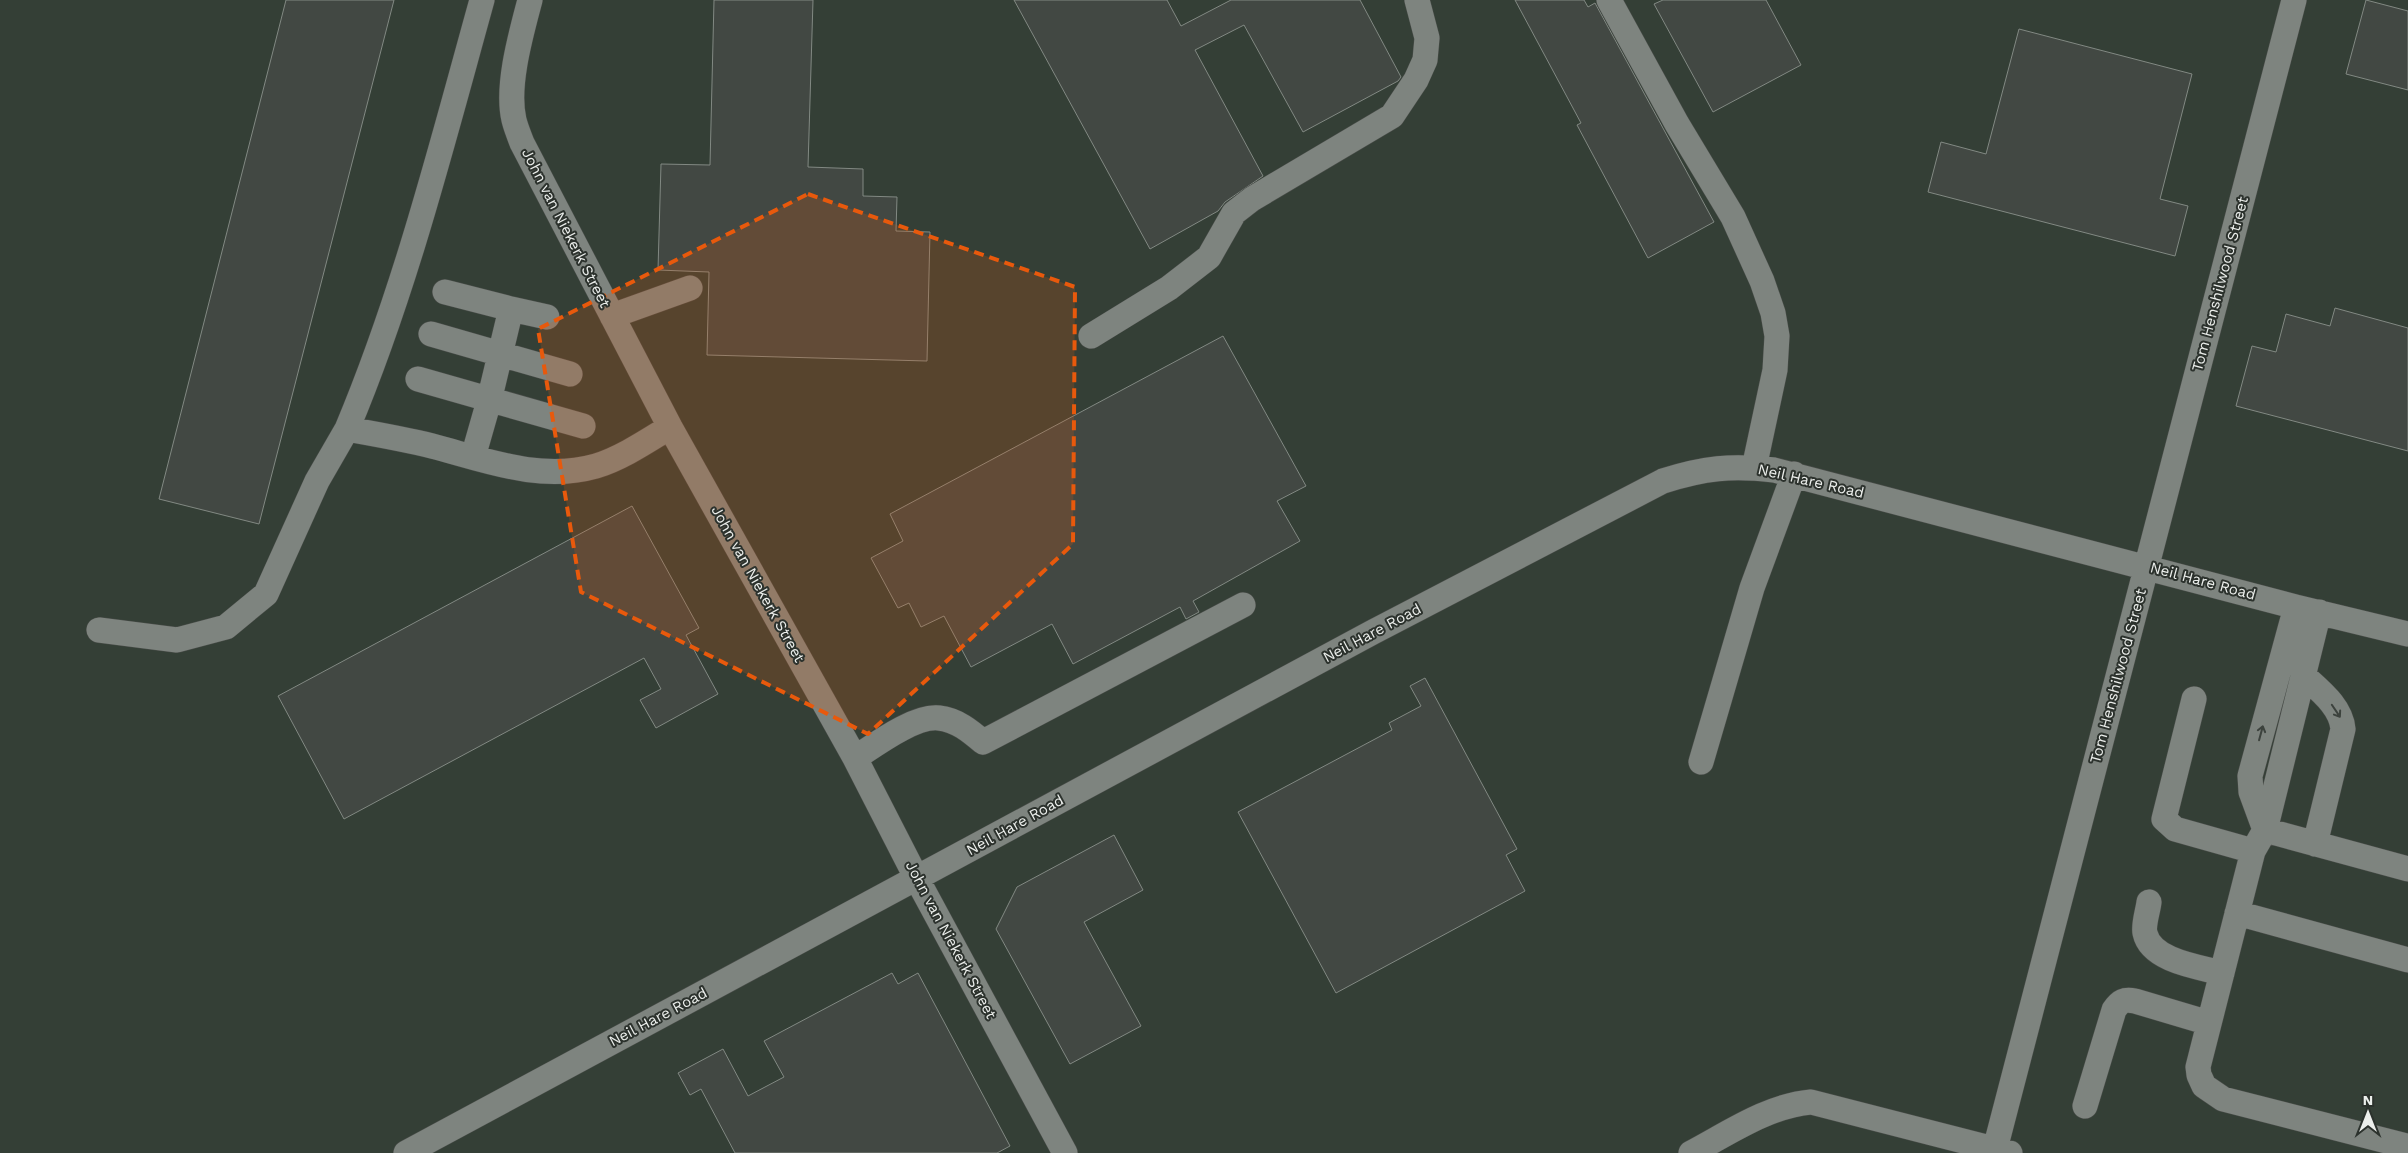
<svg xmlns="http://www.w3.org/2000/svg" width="2408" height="1153" font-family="'Work Sans',sans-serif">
<rect width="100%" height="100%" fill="#2c322d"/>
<path fill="#343f36" d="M0 0H2408V1153H0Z"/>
<path fill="#424843" stroke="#828983" d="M286 0H394L259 524 159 499Z
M714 0H813L808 167 863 169V196L897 197 896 231 930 232 927 361 707 355 709 272 658 270 661 164 710 165Z
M1014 0H1167L1181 26 1231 0H1360L1401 77 1398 81 1303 132 1244 25 1195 50 1263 176 1225 202 1218 211 1150 249Z
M1515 0H1584L1588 7 1595 3 1714 222 1648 258 1577 125 1581 123Z
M1663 0H1766L1801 65 1713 112 1654 4Z
M2366 0 2408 11V90L2346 74Z
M2019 29 2192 74 2160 199 2188 206 2175 256 1928 192 1941 142 1986 154Z
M2335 308 2408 328V451L2236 406 2252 346 2276 352 2286 314 2330 326Z
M1223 336 1306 486 1277 501 1300 541 1193 601 1199 612 1186 619 1180 607 1073 664 1052 624 971 667 944 616 921 627 909 603 898 608 871 558 903 541 890 514Z
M632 506 699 628 686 635 718 694 656 728 640 700 661 689 644 658 344 819 278 696Z
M1425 678 1517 849 1506 855 1525 891 1336 993 1238 812 1392 730 1389 723 1421 706 1410 686Z
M1114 835 1143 890 1084 922 1141 1026 1070 1064 996 929 1017 887Z
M892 973 898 984 918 973 1010 1146 997 1153H735L701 1089 690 1095 678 1073 723 1049 748 1096 784 1077 764 1041Z"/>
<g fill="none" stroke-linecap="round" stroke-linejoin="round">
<defs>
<path id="minor" d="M530 0C521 34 506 86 514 120 516 128 519 135 522 143L670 427 855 758 917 879 1065 1153
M1609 0 1677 124 1733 217 1762 281 1773 313 1777 336 1775 370 1754 468
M445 292 511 309 489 401 473 457
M511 309 547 317
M612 316 690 288
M431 334 570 374
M1091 336 1169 288 1209 257 1234 213 1252 199 1392 116 1416 80 1425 60 1427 38 1417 0
M418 379 583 426
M347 429C405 291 442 144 482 0
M2319 612 2270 810 2265 830 2253 851 2198 1067 2199 1075 2204 1086 2223 1099 2406 1146
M99 630 177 640 226 627 266 594 317 481 347 429C375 434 404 439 432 446 486 460 540 482 596 466 622 458 647 441 670 427
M2303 675C2319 690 2341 706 2343 729L2315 844
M2194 699 2164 819 2175 829 2253 851
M855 758C875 745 915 715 939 718 957 720 970 731 983 742L1243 605
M1701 762 1752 588 1794 474
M2265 830 2251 792 2250 776 2296 607
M2265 830 2408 869
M2149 902C2148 911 2143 925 2145 933 2151 961 2199 967 2222 973
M2237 913 2408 960
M2085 1106 2114 1010C2120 1001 2124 999 2135 1001L2209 1023
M1995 1149 2294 0
M406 1153 1373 632 1663 481C1704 468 1731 465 1774 470L2296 607 2408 634
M1691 1153C1729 1133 1767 1106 1811 1102L2010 1153"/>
</defs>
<use href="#minor" stroke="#494d49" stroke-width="26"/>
<use href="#minor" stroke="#7e847f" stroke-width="25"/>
</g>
<defs><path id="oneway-shaft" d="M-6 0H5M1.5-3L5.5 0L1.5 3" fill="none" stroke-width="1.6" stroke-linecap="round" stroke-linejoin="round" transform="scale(1.25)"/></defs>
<g stroke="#3c423d">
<use href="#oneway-shaft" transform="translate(2336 711) rotate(56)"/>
<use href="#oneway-shaft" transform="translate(2261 733) rotate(-75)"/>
</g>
<path fill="#e8590c" fill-opacity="0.2" stroke="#e8590c" stroke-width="4" stroke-dasharray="10 6" stroke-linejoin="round" d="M808 194 1075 287 1073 544 868 734 581 592 538 329Z"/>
<g text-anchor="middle" stroke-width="4" stroke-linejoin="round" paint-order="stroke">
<g font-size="15" fill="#ecefec" stroke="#2c322d">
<text transform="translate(566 228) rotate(63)" y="5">John van Niekerk Street</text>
<text transform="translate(2220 284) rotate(-75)" y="5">Tom Henshilwood Street</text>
<text transform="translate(1811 481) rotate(13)" y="5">Neil Hare Road</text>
<text transform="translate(2203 581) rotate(15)" y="5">Neil Hare Road</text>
<text transform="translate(758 584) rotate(61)" y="5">John van Niekerk Street</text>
<text transform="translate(1372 633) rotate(-28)" y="5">Neil Hare Road</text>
<text transform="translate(2118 676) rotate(-75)" y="5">Tom Henshilwood Street</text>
<text transform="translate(1015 825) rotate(-29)" y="5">Neil Hare Road</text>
<text transform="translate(951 940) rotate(62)" y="5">John van Niekerk Street</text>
<text transform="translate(658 1017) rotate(-28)" y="5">Neil Hare Road</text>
</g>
</g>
<g transform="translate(2368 1113)" stroke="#2c322d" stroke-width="4" paint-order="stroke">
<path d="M0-4L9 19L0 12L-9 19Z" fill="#ecefec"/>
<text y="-8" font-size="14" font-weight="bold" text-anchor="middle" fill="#ecefec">N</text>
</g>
</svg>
